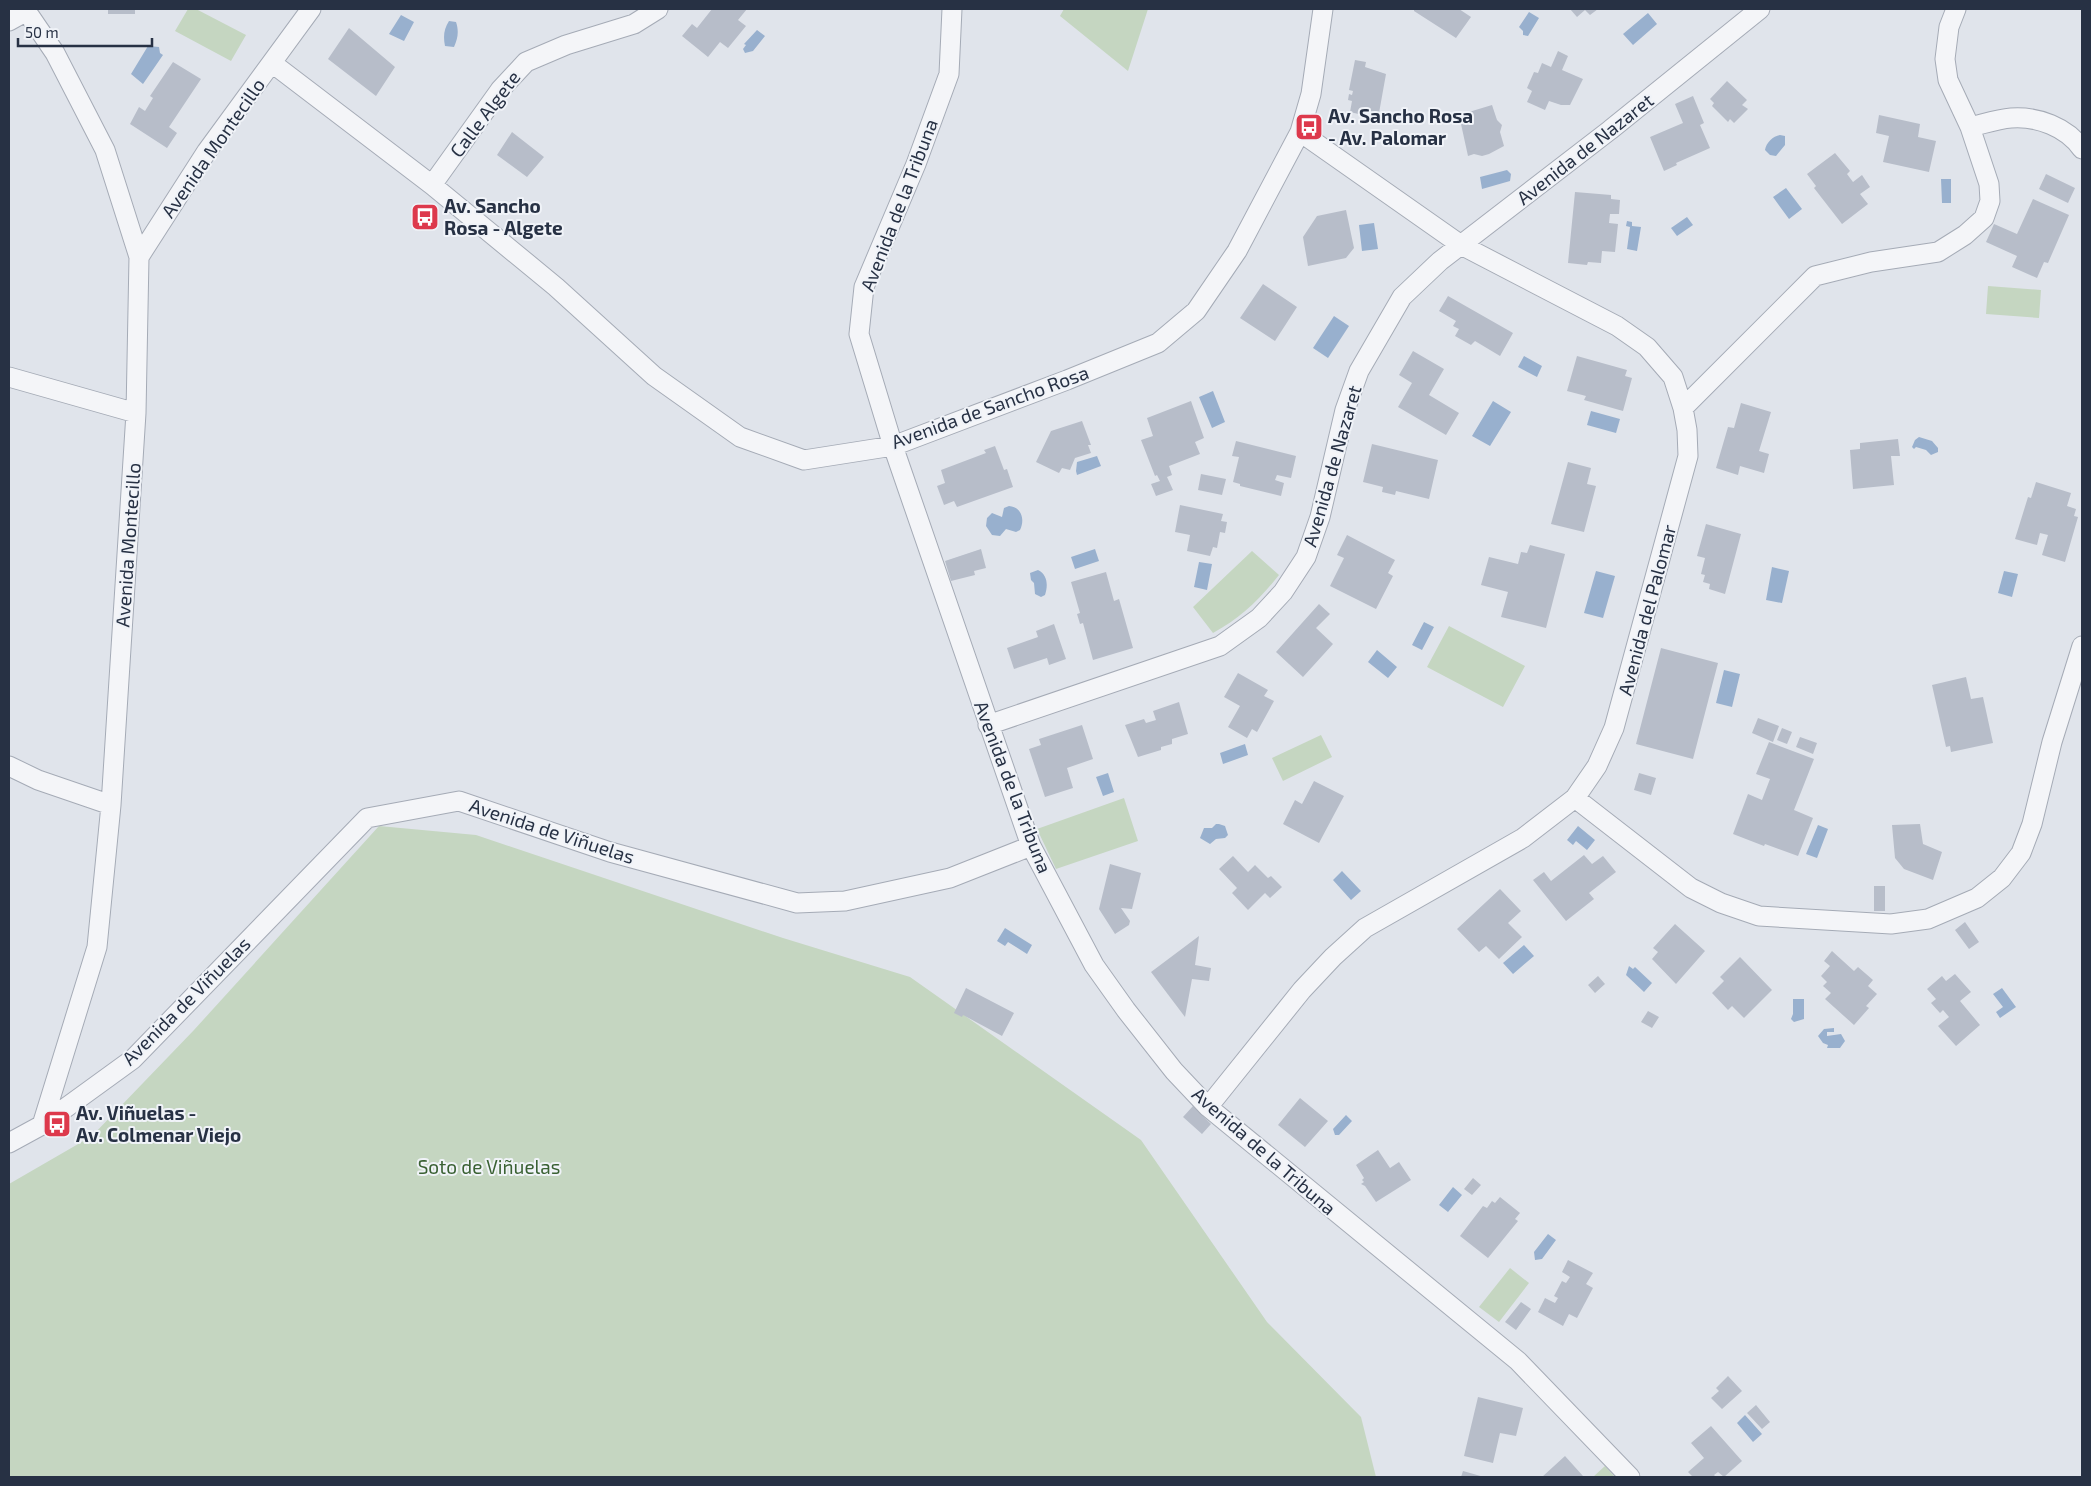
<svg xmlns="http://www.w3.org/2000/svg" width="2091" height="1486" font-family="'Exo 2',sans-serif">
<rect width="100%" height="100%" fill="#e0e4eb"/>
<path fill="#c5d6c1" d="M188 9H196L246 35 231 61 175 31Z
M1064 9H1148L1128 71 1060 16Z
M1988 286 2041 290 2039 318 1986 314Z
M1252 551 1279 575C1260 599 1241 618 1213 633L1193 607Z
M1449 626 1525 666 1503 707 1427 667Z
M1321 735 1332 757 1283 781 1272 758Z
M1124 798 1138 841 1056 869 1037 829Z
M379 826 476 835 783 938 910 977 1141 1140 1267 1322 1361 1417 1376 1477H9V1184L92 1136 194 1030Z
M1510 1268 1529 1283 1499 1322 1479 1307Z
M1605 1466 1615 1477H1593Z"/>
<path fill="#98b0ce" d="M1529 12 1539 18 1528 36 1523 35V31L1519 27Z
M1648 13 1657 24 1633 45 1623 34Z
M401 15 414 22 404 41 389 34Z
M449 21 456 22C459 31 458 38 454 47L445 46C443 36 444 29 449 21Z
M757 30 765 36 753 51 745 53 743 49 746 45 744 44Z
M148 46 159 47 160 53 163 55 143 84 131 74Z
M1780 135 1785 136V145L1776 156 1770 155 1765 150C1766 143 1773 136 1780 135Z
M1507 170 1511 174 1510 181 1482 189 1480 177Z
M1941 179H1951V203H1942Z
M1786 188 1802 209 1789 219 1773 197Z
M1687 217 1693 225 1677 236 1671 228Z
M1627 221 1632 222V226L1641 227 1637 251 1627 249 1630 227 1626 226Z
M1374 223 1378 249 1362 251 1359 225Z
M1334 316 1349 326 1328 358 1313 348Z
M1524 356 1542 366 1537 377 1518 367Z
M1213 391 1225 422 1212 428 1199 397Z
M1493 401 1511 412 1490 446 1472 436Z
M1591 411 1620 419 1616 433 1587 425Z
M1919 437 1932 441 1938 448V452L1931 455 1926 450 1916 447 1914 449 1912 447 1915 440Z
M1097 456 1101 466 1077 475 1076 471 1077 462Z
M1009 506C1022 507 1025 520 1020 530L1016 532 1006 529 1000 536 992 535 986 526 987 518 992 513 1002 517 1004 508Z
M1095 549 1099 561 1075 569 1071 557Z
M1199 562 1212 564 1207 590 1194 587Z
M1772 567 1789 571 1782 603 1766 600Z
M1038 570C1048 575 1048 586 1045 595L1041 597 1035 594 1034 583 1031 580 1030 573Z
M1596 571 1615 576 1603 618 1584 613Z
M2004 571 2018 574 2012 597 1998 593Z
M1424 622 1434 627 1422 650 1412 645Z
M1377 650 1397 667 1388 678 1368 662Z
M1724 670 1740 674 1732 707 1716 703Z
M1245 744 1248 755 1223 764 1220 753Z
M1108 773 1114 792 1103 796 1096 777Z
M1216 824H1219L1225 826 1228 835 1225 838 1216 839 1210 844 1200 838 1204 828H1212Z
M1818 825 1828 829 1817 858 1806 854Z
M1578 826 1595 840 1587 850 1576 841 1573 845 1567 840Z
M1342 871 1361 891 1351 900 1333 880Z
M1005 928 1032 945 1027 954 1008 942 1005 946 997 941Z
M1524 945 1534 956 1513 974 1503 963Z
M1629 966 1633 969 1635 967 1652 983 1644 992 1626 975Z
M2002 988 2016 1007 2000 1018 1996 1012 2003 1007 1993 994Z
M1793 999H1804V1019L1794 1022 1791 1019 1793 1014Z
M1834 1028V1032H1827V1036L1841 1034 1845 1041 1840 1048H1827L1828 1045 1823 1043 1818 1036 1824 1029Z
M1346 1115 1352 1121 1339 1135H1335L1333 1129Z
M1453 1187 1462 1195 1448 1212 1439 1205Z
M1548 1234 1556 1240 1542 1259 1535 1260 1534 1252Z
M1745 1415 1762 1434 1753 1442 1737 1423Z"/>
<path fill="#b7bdc9" d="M108 9H135V14H108Z
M712 9H747L738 20 746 26 728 48 720 42 708 57 682 36 692 24 697 28Z
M1414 9H1459L1471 17 1456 38 1414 11Z
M1570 9H1598L1590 15 1585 10 1577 17Z
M349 28 395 67 376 96 328 59Z
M1558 51 1568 56 1562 70 1583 79 1570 105H1561L1549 101 1545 110 1527 102 1532 91 1527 88 1534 72 1538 73 1542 63 1551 67Z
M1355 60 1366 62 1365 67 1386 74 1379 113 1368 111 1367 116 1350 112 1352 101 1348 100 1349 94 1352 95 1353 91 1349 90Z
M173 62 201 79 169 127 177 133 167 148 130 124 139 107 145 111 153 98 150 96Z
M1727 81 1747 100 1742 105 1748 109 1734 123 1730 119 1728 122 1712 106 1714 103 1710 99Z
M1693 96 1704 123 1700 125 1710 148 1676 163 1677 165 1664 171 1650 137 1683 123 1675 104Z
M1492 105 1497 120 1502 125 1500 132 1504 146 1489 154 1482 156 1474 154 1468 156 1459 115Z
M1879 115 1920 124 1918 137 1936 141 1929 172 1883 162 1889 136 1876 133Z
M512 132 544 157 527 177 497 155Z
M1835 153 1850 171 1847 174 1853 182 1862 175 1870 187 1860 194 1868 204 1842 224 1814 188 1816 186 1807 174Z
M2046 174 2075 188 2068 203 2039 189Z
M1575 192 1611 195V199L1620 200 1619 214H1610L1609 223 1618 224 1615 252 1602 251 1601 263 1588 262 1587 265 1568 263Z
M2033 199 2069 215 2048 263 2044 262 2037 278 2012 267 2017 256 1986 242 1994 224 2017 234Z
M1346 210 1354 248 1346 258 1308 266 1303 237 1317 216Z
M1263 284 1297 307 1275 341 1240 318Z
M1448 296 1513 333 1500 356 1475 341 1471 345 1455 336 1459 329 1453 326 1456 321 1439 311Z
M1413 351 1444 369 1429 395 1459 413 1446 435 1398 407 1412 383 1399 375Z
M1577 356 1627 370 1625 376 1632 378 1623 411 1584 400 1586 396 1567 391Z
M1191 401 1204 438 1195 442 1200 454 1169 466 1172 475 1167 477 1173 490 1156 496 1151 484 1160 481 1157 475 1155 476 1141 440 1153 436 1147 418Z
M1741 403 1771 412 1759 451 1769 454 1764 473 1740 466 1738 475 1716 468 1728 427 1734 428Z
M1082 421 1091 445H1088L1091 453 1075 458 1070 470 1062 468 1059 473 1036 462 1051 431Z
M1898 439 1900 456H1891L1894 485 1853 489 1850 450 1860 449V443Z
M1236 441 1296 456 1291 478 1277 475 1275 480 1284 483 1281 496 1240 486V484L1233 482 1239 457 1232 456Z
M1372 444 1438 460 1429 499 1396 491 1395 495 1382 492 1383 487 1363 482Z
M995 446 1004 470 1007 469 1013 487 957 507 954 501 944 505 937 486 945 483 941 470 986 453 984 450Z
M1568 462 1591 468 1587 484 1596 486 1584 532 1551 524Z
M1201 474 1226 479 1222 495 1198 490Z
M2036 482 2071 493 2067 506 2076 509 2074 516 2078 517 2065 562 2042 555 2048 535 2040 533 2037 545 2015 539 2028 497 2031 498Z
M1180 505 1223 514 1221 521 1227 522 1225 533 1220 532 1217 548 1213 547 1210 556 1187 551 1190 535 1175 532Z
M1706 524 1741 534 1725 594 1709 589 1710 584 1703 582 1705 575 1701 574 1705 558 1697 556Z
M1347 535 1395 560 1388 573 1393 576 1376 609 1330 586 1344 558 1337 555Z
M1530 545 1565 554 1546 628 1501 617 1508 592 1481 585 1489 557 1518 564 1521 552 1527 553Z
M981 549 986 568 974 571 975 575 951 581 945 561Z
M1106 572 1114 601 1119 599 1133 648 1093 660 1083 623 1080 624 1077 614 1080 613 1071 582Z
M1319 604 1330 614 1316 628 1333 644 1303 677 1276 652Z
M1054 624 1066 659 1049 665 1047 658 1014 669 1007 648 1038 637 1036 631Z
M1661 648 1718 663 1693 759 1636 744Z
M1238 673 1268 690 1264 696 1274 701 1257 732 1252 729 1247 738 1228 727 1240 706 1224 697Z
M1966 677 1971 699 1983 697 1993 743 1951 752 1950 746 1946 747 1932 685Z
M1179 702 1188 734 1172 739V744L1161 747V750L1138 757 1125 725 1144 719 1146 723 1156 720 1153 711Z
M1758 718 1779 726 1773 742 1752 733Z
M1082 725 1093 759 1067 768 1073 788 1045 797 1029 749 1041 745 1039 739Z
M1782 728 1792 732 1787 744 1777 740Z
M1800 737 1817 743 1813 754 1796 747Z
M1769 742 1814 759 1794 810 1813 818 1798 856 1765 844 1764 846 1733 834 1748 794 1762 800 1770 779 1756 774Z
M1639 773 1656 778 1651 795 1634 790Z
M1314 781 1344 796 1319 843 1283 824 1295 800 1302 804Z
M1920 824 1923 844 1942 852 1933 880 1904 869 1895 858 1892 825Z
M1584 855 1592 864 1603 856 1616 872 1589 893 1594 899 1566 921 1533 880 1544 872 1551 881Z
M1233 856 1248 872 1255 865 1268 878 1271 876 1282 887 1270 898 1265 893 1248 910 1232 893 1237 888 1219 869Z
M1110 864 1141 873 1132 909 1121 908 1130 921 1129 925 1115 934 1099 909Z
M1874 886H1885V911H1874Z
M1500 889 1521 911 1508 923 1522 937 1499 959 1486 946 1479 952 1457 929Z
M1965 922 1979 942 1969 949 1955 930Z
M1675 924 1705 951 1676 984 1652 959 1658 952 1653 948Z
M1199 936 1195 965 1211 968 1209 981 1192 979 1185 1017 1151 972Z
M1832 951 1854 971 1858 967 1873 980 1868 986 1877 994 1866 1006 1869 1008 1854 1025 1825 999 1831 993 1823 986 1827 982 1821 976 1830 966 1824 961Z
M1740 957 1772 990 1744 1018 1732 1006 1728 1010 1712 993 1724 981 1720 977Z
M1955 974 1971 992 1960 1001 1980 1025 1956 1046 1938 1026 1949 1017 1943 1010 1940 1013 1931 1003 1936 999 1927 989 1942 976 1946 981Z
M1598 976 1605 984 1595 993 1588 985Z
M966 988 1014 1013 1002 1036 963 1015 962 1017 954 1013Z
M1648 1011 1659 1017 1652 1028 1641 1022Z
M1300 1098 1328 1121 1305 1147 1278 1125Z
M1193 1106 1211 1124 1202 1134 1183 1117Z
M1378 1150 1390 1168 1399 1162 1411 1180 1376 1202 1365 1186 1361 1184 1364 1182 1362 1180 1364 1178 1356 1165Z
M1473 1178 1481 1185 1472 1195 1464 1189Z
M1500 1197 1520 1213 1515 1219 1518 1221 1488 1258 1460 1236 1483 1206 1487 1208 1492 1201 1495 1203Z
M1568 1260 1593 1273 1586 1284 1593 1288 1577 1318 1569 1314 1563 1326 1538 1312 1545 1298 1555 1303 1558 1298 1554 1296 1562 1281 1566 1283 1570 1277 1562 1272Z
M1521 1302 1531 1309 1516 1330 1505 1322Z
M1728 1376 1742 1391 1722 1409 1711 1398 1719 1391 1716 1388Z
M1478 1397 1523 1408 1516 1436 1500 1433 1493 1463 1464 1456Z
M1756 1405 1770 1422 1762 1429 1747 1413Z
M1711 1426 1742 1461 1724 1477 1718 1472 1714 1475 1716 1477H1693L1688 1472 1704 1458 1691 1443Z
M1565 1456 1583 1476 1581 1477H1542Z
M1463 1471 1484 1477H1461Z"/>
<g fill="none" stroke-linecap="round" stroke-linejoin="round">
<defs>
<path id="minor" d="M25 9 55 53 105 150 139 257
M952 9 949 74 916 164 864 287 859 334 893 446 1031 846 1094 965 1126 1010 1174 1071 1208 1107 1518 1361 1630 1477
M9 21 27 11 28 9
M272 63 432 185 556 287 654 376 740 437 804 460 893 446 1067 380 1158 343 1196 311 1237 251 1300 132 1311 94 1323 9
M1970 127C1983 124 1998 119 2011 118 2037 116 2067 127 2082 149
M432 185 500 90 526 62 566 45 634 24 658 9
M9 377 136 413
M1683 408 1815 276 1871 262 1938 252 1965 235 1984 218 1990 201 1989 184 1970 127 1948 80 1945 59 1949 27 1956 9
M988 725 1220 646 1259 618 1283 592 1306 557 1320 517 1345 410 1359 371 1402 297 1440 261 1610 130 1760 9
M9 766 38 780 111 805
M1575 798 1691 888 1721 903 1759 916 1891 924 1928 919 1977 898 2002 878 2021 853 2032 824 2052 742 2082 646
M1208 1107 1302 990 1333 957 1365 928 1523 838 1575 798 1597 766 1614 728 1688 456 1687 430 1683 408 1673 377 1647 347 1617 326 1461 245 1300 132
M42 1125 97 947 111 805 136 413 139 257 207 151 311 9
M9 1143 42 1125 133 1059 367 818 459 801 610 852 797 903 845 901 950 878 1031 846"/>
</defs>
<use href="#minor" stroke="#a5abb6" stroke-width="21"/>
<use href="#minor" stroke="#f4f5f8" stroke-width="19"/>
</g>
<defs>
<symbol id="bus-square" viewBox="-11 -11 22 22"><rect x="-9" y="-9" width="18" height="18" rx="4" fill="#dd394c" stroke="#f0f3f8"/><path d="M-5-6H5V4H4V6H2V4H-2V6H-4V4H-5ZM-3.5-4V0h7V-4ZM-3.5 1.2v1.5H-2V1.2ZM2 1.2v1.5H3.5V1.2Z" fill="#fff"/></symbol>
</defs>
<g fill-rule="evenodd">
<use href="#bus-square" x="1293" y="111" width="32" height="32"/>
<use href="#bus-square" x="409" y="201" width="32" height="32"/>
<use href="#bus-square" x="41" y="1108" width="32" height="32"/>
</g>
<g text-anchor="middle" stroke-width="4" stroke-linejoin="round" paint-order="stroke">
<g font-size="19" fill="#273144" stroke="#f0f3f8">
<text transform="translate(485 114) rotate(-53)" y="7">Calle Algete</text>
<text transform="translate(213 148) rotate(-55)" y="7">Avenida Montecillo</text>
<text transform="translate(1585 149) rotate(-38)" y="7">Avenida de Nazaret</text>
<text transform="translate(899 205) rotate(-69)" y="7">Avenida de la Tribuna</text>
<text transform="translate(990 407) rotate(-20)" y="7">Avenida de Sancho Rosa</text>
<text transform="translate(1332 466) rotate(-74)" y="7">Avenida de Nazaret</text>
<text transform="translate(128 545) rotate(-86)" y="7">Avenida Montecillo</text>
<text transform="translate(1647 610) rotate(-75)" y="7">Avenida del Palomar</text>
<text transform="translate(1013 787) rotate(69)" y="7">Avenida de la Tribuna</text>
<text transform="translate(552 831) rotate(18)" y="7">Avenida de Viñuelas</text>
<text transform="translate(186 1001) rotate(-45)" y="7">Avenida de Viñuelas</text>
<text transform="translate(1264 1151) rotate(41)" y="7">Avenida de la Tribuna</text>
</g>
<g font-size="19" font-weight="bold" fill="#273144" stroke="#f0f3f8" text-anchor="start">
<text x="1328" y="123">Av. Sancho Rosa<tspan x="1328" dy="22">- Av. Palomar</tspan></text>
<text x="444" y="213">Av. Sancho<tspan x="444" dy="22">Rosa - Algete</tspan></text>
<text x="76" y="1120">Av. Viñuelas -<tspan x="76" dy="22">Av. Colmenar Viejo</tspan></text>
</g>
<g font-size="19" fill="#3a6133" stroke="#f0f3f8">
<text x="489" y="1174">Soto de Viñuelas</text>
</g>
</g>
<rect width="2091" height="1486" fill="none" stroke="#273144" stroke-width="20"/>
<path d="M18 38v8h134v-8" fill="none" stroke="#273144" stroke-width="2.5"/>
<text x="25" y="38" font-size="15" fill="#273144" stroke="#f0f3f8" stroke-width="4" paint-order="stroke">50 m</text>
</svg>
